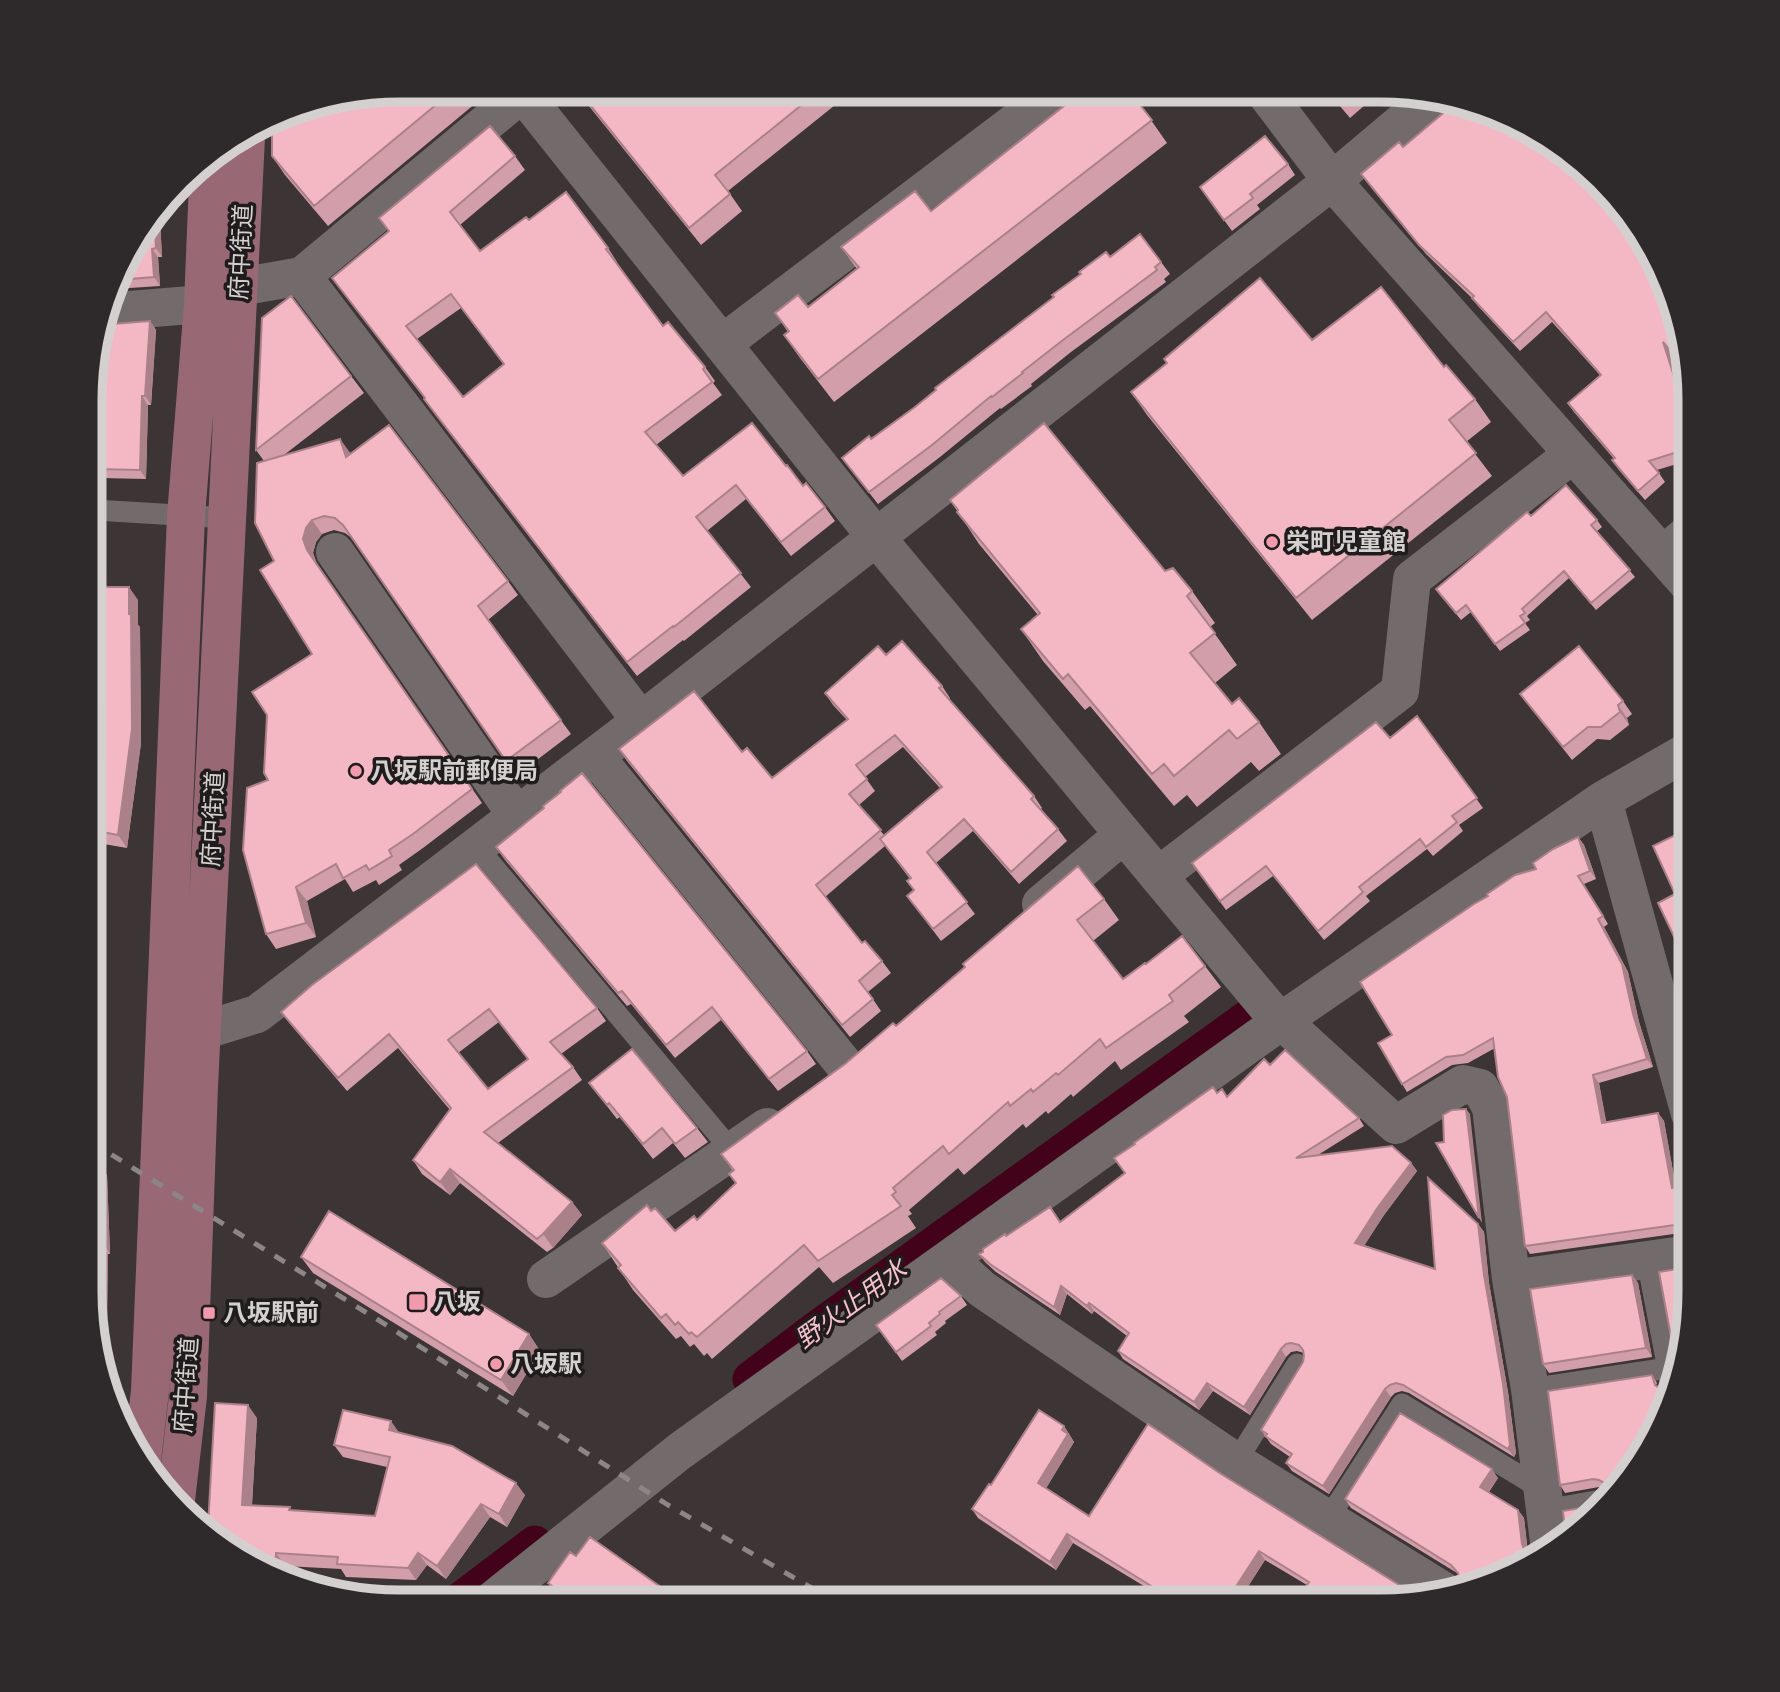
<svg xmlns="http://www.w3.org/2000/svg" width="1780" height="1692" font-family="'Noto Sans','Noto Sans JP',sans-serif">
<rect width="100%" height="100%" fill="#3c3435"/>
<g fill="none" stroke-linecap="round" stroke-linejoin="round">
<path stroke="#42021a" stroke-width="35" d="M750 1379 817 1328 1251 1015
M457 1602 535 1543"/>
<path stroke="#736a6c" stroke-width="21" d="M94 510 228 518
M477 847 733 1152
M1647 1260 1671 1385
M1530 1389 1668 1368
M1236 1462 1297 1364
M1545 1510 1601 1500
M1328 1519 1402 1404 1543 1490"/>
<path stroke="#736a6c" stroke-width="38" d="M520 90 876 537 1269 1009 1396 1125 1463 1084 1480 1088 1491 1107 1511 1279 1530 1389 1550 1550
M1264 91 1332 181 1690 586
M302 276 641 721
M105 312 203 304 239 287 302 276 526 90
M722 344 1056 91
M335 552 517 816
M1663 555 1690 532
M595 756 847 1068
M1603 800 1690 1114
M1158 876 1400 691 1412 579 1573 454
M1041 904 1123 835
M172 1030 202 1031 257 1014 641 721 1332 181 1433 96
M949 1259 982 1289 1236 1462 1445 1592
M546 1279 767 1127
M1511 1279 1690 1254
M490 1602 680 1451 1280 1022 1603 800 1690 750"/>
<path stroke="#986974" stroke-width="38" d="M142 1460 150 1391 186 516 203 304 209 158
M176 1500 188 1396 199 1086 246 137"/>
<path stroke="#8c8686" stroke-width="5" stroke-dasharray="12 12" stroke-linecap="butt" d="M91 1142 372 1316 668 1505 836 1602"/>
</g>
<path fill="#d29ea9" fill-rule="evenodd" d="M399 89H476L482 98 328 226 285 175 272 156Z
M576 90H648L653 96 660 90H848L850 93 728 191 742 211 701 245Z
M1083 91H1154L1139 103 1167 143 834 402 800 358 784 335 788 332 775 313 808 307 857 269 841 247 931 211Z
M1312 92H1380L1350 118 1334 99 1325 106Z
M515 156 525 170 460 225 480 251 529 220 608 248 617 262 616 263 663 326 705 367 715 381 713 383 722 395 656 445 683 476 786 466 803 486 825 507 835 521 791 556 746 499 707 531 751 587 684 641 683 640 637 676 434 413 425 398 332 278 389 232 379 218ZM461 308 504 365 463 397 417 339Z
M1288 164 1295 175 1257 205 1260 209 1232 231 1200 187Z
M1361 174 1667 281 1689 373 1670 351 1690 414V460L1657 470 1665 482 1645 500 1619 470 1612 460 1614 459 1574 412 1568 403 1600 375 1552 322 1520 351 1479 307 1473 299 1426 254Z
M160 220 162 257H158L160 286 114 289 131 245Z
M1110 257 1161 262 1170 274 1164 279 1166 282 1071 352 1031 384 1032 386 1001 409 1000 408 940 457 878 504 842 458 871 439 915 407Z
M150 321 156 330 151 405H148L146 479 101 478 95 469 97 426H95V339Z
M1312 340 1444 367 1475 399 1491 422 1466 442 1492 476 1312 620 1147 415 1131 392Z
M351 376 364 393 284 455 351 454 508 581 518 595 488 620 571 734 516 776 353 539 345 533 334 530 322 534 316 542 313 553 317 564 482 803 423 848 399 865 402 870 379 885 376 880 353 892 345 879 307 901 316 937 276 949 266 934 268 780 312 654 274 561 264 461 256 450Z
M950 500 1165 571 1192 591 1215 623 1210 627 1237 665 1215 683 1232 704 1259 722 1281 754 1259 771 1251 762 1197 807 1187 795 1174 806 1090 706 1085 710 1043 661 1021 629 1038 615 979 544Z
M1531 516 1597 520 1602 527 1597 531 1635 577 1596 610 1569 578 1527 616 1530 620 1525 623 1530 630 1500 651 1471 612 1461 620 1436 589Z
M94 587 138 600V625L140 627 141 743 127 848 92 842Z
M886 655 942 686 950 698 949 699 1034 796 1042 808 1041 809 1058 829 1067 841 1019 884 973 831 936 863 975 914 941 941 907 896 914 890 907 881 910 879 885 846 825 897 862 943 882 961 891 973 868 992 881 1011 850 1037 627 761 619 749 742 752 772 778 847 720 833 705 825 693ZM903 747 940 788 884 835 859 805 875 791 865 777Z
M1520 694 1623 701 1632 714 1627 718 1629 725 1610 740 1597 739 1572 760Z
M1417 716 1483 808 1459 825 1463 831 1433 856 1427 849 1366 896 1370 901 1324 940 1273 876 1226 910 1192 863 1390 738Z
M1578 837 1584 845 1596 879 1584 884 1608 924 1604 927 1628 972 1639 1022 1653 1067 1599 1083 1606 1122 1658 1113 1664 1121 1676 1188 1681 1195 1688 1232 1530 1254 1525 1246 1507 1097 1495 1048 1468 1063 1452 1065 1407 1092 1402 1084 1392 1035 1536 869Z
M496 847 807 1051 816 1064 778 1091 721 1020 675 1058 631 1004 627 1006 505 860Z
M1104 899 1119 920 1093 941 1123 979 1146 964 1205 966 1221 987 1184 1016 1189 1022 1121 1070 1115 1061 1073 1097 1071 1094 1048 1114 1046 1111 1026 1128 1023 1124 964 1175 958 1168 909 1210 912 1214 908 1216 916 1228 833 1283 819 1267 712 1359 707 1353 704 1356 694 1344 690 1347 681 1336 676 1339 633 1290 602 1243 651 1211 675 1231 697 1220 736 1183 733 1171 721 1154 896 1026Z
M597 1008 606 1021 561 1054 573 1067 582 1080 498 1143 572 1202 582 1215 553 1248 547 1252 460 1183 450 1195 422 1174 413 1160 450 1110 398 1048 347 1091 291 1025 281 1012ZM499 1022 528 1059 488 1089 458 1053Z
M1270 1065 1359 1118 1364 1126 1318 1155 1411 1163 1417 1171 1384 1215 1364 1245 1435 1269 1478 1224 1484 1232 1489 1283 1508 1392 1516 1453 1514 1457 1409 1393 1402 1391 1395 1393 1391 1397 1329 1494 1292 1471 1286 1463 1290 1457 1271 1444 1261 1430 1303 1362 1304 1356V1353L1297 1351 1291 1352 1286 1357 1250 1415 1213 1391 1199 1410 1123 1359 1118 1351 1127 1336 1094 1311 1092 1314 1067 1294 1060 1315 996 1272 985 1262 979 1254 1006 1236 1060 1222 1125 1173 1217 1093 1227 1097Z
M589 1083 697 1128 708 1142 685 1158 673 1143 653 1159 620 1117 617 1119Z
M91 1166 107 1175 110 1254H108L107 1320H91L90 1313Z
M301 1257 529 1334 540 1351 513 1396 313 1273Z
M1632 1275 1638 1283 1652 1357 1549 1373 1543 1364Z
M961 1296 967 1305 945 1321 946 1323 935 1332 937 1335 902 1361 876 1325Z
M1652 1375 1657 1383 1608 1490 1605 1488 1599 1487 1565 1493 1560 1485Z
M257 1418 252 1506 291 1510 375 1516 387 1467 343 1457 334 1445 399 1432 525 1495 507 1527 490 1517 446 1579 427 1565 416 1580 346 1577 341 1569 285 1566V1571L260 1569 208 1526Z
M1148 1424 1401 1602H1319L1311 1597 1305 1588 1307 1585 1265 1560 1238 1602H1166L1167 1600 1073 1543 1056 1570 978 1518 972 1509 991 1485 1064 1426 1074 1442 1046 1488 1089 1516Z
M1498 1478 1489 1492 1518 1510 1524 1518 1528 1553 1530 1557 1461 1584 1459 1576 1457 1573 1351 1508 1345 1499Z
M576 1556 682 1602H561L548 1583Z"/>
<path fill="#ab8189" d="M156 214 160 220 162 257 156 248 154 216Z
M152 249 158 257 160 286 154 277Z
M150 321 156 330 151 405 145 396Z
M1663 342 1670 351 1690 414V426Z
M142 396 148 405 146 479 140 470Z
M340 439 351 454 346 457Z
M312 520 322 534 316 542 313 553 317 564 482 803 307 550 303 539 306 528Z
M129 587 138 600V625L140 627 141 743 127 848 118 835 129 614Z
M1618 705 1627 718 1629 725 1620 712Z
M1578 837 1584 845 1596 879 1590 871Z
M296 887 307 901 316 937 306 923Z
M1598 919 1604 927 1628 972 1639 1022 1653 1067 1647 1059Z
M1593 1075 1599 1083 1608 1131 1602 1123Z
M1466 1109 1470 1114 1482 1223 1479 1218Z
M1658 1113 1664 1121 1676 1188 1681 1195 1688 1232 1682 1224 1672 1188Z
M1411 1163 1417 1171 1384 1215 1361 1251 1355 1243 1378 1207Z
M100 1166 107 1175 110 1254 104 1245Z
M450 1169 460 1183 450 1195 440 1182Z
M572 1202 582 1215 553 1248 543 1234Z
M1478 1224 1484 1232 1489 1283 1508 1392 1516 1453 1514 1457 1508 1449Z
M102 1245 108 1254 107 1320 101 1311Z
M1632 1275 1638 1283 1652 1357 1646 1348Z
M1061 1286 1067 1294 1060 1315 1054 1307Z
M1089 1303 1094 1311 1092 1314 1087 1306Z
M529 1334 540 1351 513 1396 501 1380Z
M1281 1349 1286 1357 1250 1415 1244 1407Z
M1207 1383 1213 1391 1199 1410 1194 1402Z
M1385 1389 1391 1397 1329 1494 1323 1486Z
M248 1405 257 1418 251 1518 242 1505Z
M391 1421 400 1434 389 1430Z
M1064 1426 1074 1442 1044 1492 1038 1483Z
M1492 1469 1498 1478 1486 1495 1480 1487Z
M516 1483 525 1495 507 1527 499 1514Z
M481 1504 490 1517 446 1579 437 1566Z
M1518 1510 1524 1518 1528 1553 1531 1561 1526 1554 1522 1544Z
M1067 1534 1073 1543 1056 1570 1050 1562Z
M1259 1551 1265 1560 1238 1602H1226Z
M276 1553 285 1566V1571L276 1558Z
M418 1553 427 1565 416 1580 408 1568Z"/>
<path fill="#f4b8c4" stroke="#ab8189" stroke-width="2" fill-rule="evenodd" d="M399 89H455L314 206 272 156V122L299 106Z
M578 90H648L653 96 660 90H820L715 175 730 194 689 228Z
M1083 91H1129L1152 120 818 379 784 335 789 331 775 313 798 295 808 307 859 267 841 247 915 191 931 211Z
M1330 92H1349L1338 101Z
M1455 103 1535 131 1626 210 1667 281 1688 371 1663 342 1690 426V448L1649 461 1659 473 1638 491 1612 460 1615 458 1568 403 1601 375 1546 312 1513 342 1472 298 1474 296 1419 245 1361 174 1399 142 1403 147Z
M490 126 515 156 450 212 480 251 526 217 529 220 566 192 608 248 606 249 663 326 668 322 705 367 703 369 712 382 645 432 683 476 752 423 786 466 787 465 803 486 806 483 825 507 781 542 736 485 696 517 741 573 674 627 673 626 627 662 424 399 425 398 332 278 389 231 379 218ZM451 294 504 364 463 397 406 326Z
M1265 136 1288 164 1250 194 1253 198 1224 220 1200 187Z
M154 216 156 248 152 249 154 277 117 280 131 245Z
M1140 234 1161 262 1155 267 1157 270 1063 340 1022 372 1023 373 992 397 991 396 932 445 869 492 842 458 869 436 871 439 915 407 936 390 935 388 1054 297 1052 295 1081 274 1079 272 1106 252 1110 257Z
M1260 278 1312 340 1381 287 1444 367 1446 365 1475 399 1449 420 1476 453 1296 598 1131 392 1167 363 1164 359Z
M291 296 351 376 256 450 262 318Z
M150 321 145 396H142L140 470 95 469 97 418H95V339L100 325Z
M1044 423 1165 571 1173 568 1192 591 1187 596 1215 633 1190 653 1232 704 1239 698 1259 722 1237 739 1229 730 1174 776 1164 764 1152 774 1068 674 1063 679 1021 629 1040 613 957 512 958 510 950 500Z
M389 425 508 581 478 606 561 720 506 761 343 525 335 518 324 516 312 520 306 528 303 539 307 550 472 789 413 834 389 850 392 856 369 870 366 865 343 878 336 864 296 887 306 923 266 934 243 850 247 788 268 780 264 773 267 715 252 692 312 654 260 570 274 561 255 523 257 463 340 439 346 457Z
M1566 485 1597 520 1591 525 1630 570 1591 603 1564 571 1522 609 1525 613 1520 616 1525 623 1495 644 1466 605 1456 613 1436 589 1527 512 1531 516Z
M94 587H129V614H131L132 729 118 835 92 830Z
M902 641 942 686 939 688 1034 796 1031 799 1058 829 1011 872 964 819 927 852 967 902 933 929 907 896 914 890 907 881 911 878 880 839 942 787 895 735 856 765 867 779 849 794 881 830 816 885 862 943 865 941 882 961 859 981 873 999 842 1025 619 749 694 691 742 752 747 748 772 778 848 719 825 693 878 646 886 655Z
M1579 646 1623 701 1618 705 1620 712 1601 727H1588L1563 747 1520 694Z
M1417 716 1477 798 1452 816 1457 822 1426 847 1420 839 1359 887 1363 892 1318 931 1266 866 1220 901 1192 863 1376 722 1390 738Z
M582 773 807 1051 769 1079 712 1007 666 1045 622 991 618 993 496 847 544 808 543 806 561 792 560 791Z
M1690 828V970L1658 903 1675 894 1653 846Z
M1578 837 1590 871 1578 876 1603 916 1598 919 1622 964 1633 1014 1647 1059 1593 1075 1602 1123 1658 1113 1672 1188 1676 1187 1682 1224 1525 1246 1507 1097 1498 1077 1493 1038 1463 1055 1446 1057 1402 1084 1378 1043 1392 1035 1360 982 1474 904 1488 896 1487 894 1515 875 1536 869 1533 863 1553 849Z
M476 864 597 1008 550 1042 573 1067 484 1132 572 1202 543 1234 537 1239 450 1169 440 1182 413 1160 451 1108 389 1034 338 1078 281 1012 312 985ZM489 1009 528 1059 488 1089 448 1040Z
M1078 866 1104 899 1077 920 1123 979 1145 963 1146 964 1182 936 1205 966 1169 995 1173 1001 1106 1048 1100 1039 1058 1075 1056 1073 1033 1092 1031 1089 1010 1106 1008 1102 949 1154 943 1146 893 1188 896 1192 892 1195 901 1206 818 1261 804 1245 697 1337 691 1332 689 1334 678 1322 675 1325 666 1314 661 1318 618 1268 621 1265 602 1243 647 1205 651 1211 655 1208 675 1231 694 1216 697 1220 736 1183 729 1174 734 1170 721 1154 845 1064 893 1023 896 1026 965 967 963 964Z
M632 1049 697 1128 675 1144 662 1128 643 1144 609 1103 607 1105 589 1083Z
M1285 1050 1359 1118 1296 1158 1392 1146 1411 1163 1378 1207 1355 1243 1435 1269 1428 1178 1478 1224 1484 1275 1503 1384 1510 1445 1508 1449 1403 1385 1396 1383 1390 1385 1385 1389 1323 1486 1286 1463 1292 1454 1265 1436 1267 1434 1261 1430 1303 1362 1304 1356 1303 1350 1299 1345 1291 1343 1286 1344 1281 1349 1244 1407 1207 1383 1194 1402 1118 1351 1129 1333 1089 1303 1087 1306 1061 1286 1054 1307 990 1264 979 1254 983 1252V1249L1005 1234 1006 1236 1050 1207 1060 1222 1125 1173 1114 1158 1135 1144 1134 1143 1213 1087 1217 1093 1222 1089 1227 1097 1264 1059 1270 1065Z
M1466 1109 1479 1218 1436 1143 1444 1142 1443 1115 1452 1110Z
M91 1166H100L104 1245H102L101 1311H90Z
M329 1211 529 1334 501 1380 301 1257Z
M1690 1267V1313L1676 1364 1659 1272Z
M1632 1275 1646 1348 1543 1364 1530 1289Z
M941 1278 961 1296 939 1312 940 1314 929 1323 931 1326 896 1352 876 1325Z
M1652 1375 1655 1385 1661 1389 1667 1390 1670 1389 1659 1430 1608 1491 1606 1484 1599 1480 1593 1479 1560 1485 1548 1391Z
M215 1403 248 1405 242 1505 290 1507 289 1510 375 1516 390 1457 334 1445 343 1410 391 1421 389 1430 452 1446 516 1483 499 1514 481 1504 437 1566 418 1553 408 1568 337 1564 338 1557 276 1553V1558L244 1556 208 1526Z
M1039 1410 1064 1426 1062 1430 1068 1434 1038 1483 1089 1516 1148 1424 1218 1472 1420 1598 1401 1602H1325L1305 1588 1309 1582 1259 1551 1226 1602H1166L1169 1597 1067 1534 1050 1562 972 1509 989 1484 991 1485Z
M1400 1413 1492 1469 1480 1487 1518 1510 1522 1544 1526 1554 1533 1560 1499 1579 1459 1588 1461 1584 1458 1573 1451 1565 1345 1499Z
M1597 1505 1570 1538 1566 1540 1563 1511Z
M590 1537 682 1602H565L568 1597 548 1583 570 1552 576 1556Z"/>
<g fill="#f29aad" stroke="#201c1d" stroke-width="2.5">
<circle cx="1272" cy="542" r="7"/>
<circle cx="356" cy="771" r="7"/>
<rect x="408" y="1293" width="18" height="18" rx="3.5"/>
<rect x="202" y="1306" width="14" height="14" rx="3.5"/>
<circle cx="496" cy="1364" r="7"/>
</g>
<g text-anchor="middle" stroke-width="7" stroke-linejoin="round" paint-order="stroke">
<g font-size="24" fill="#d5d0d0" stroke="#201c1d">
<text transform="translate(241 252) rotate(-87)" y="8">府中街道</text>
<text transform="translate(213 819) rotate(-87)" y="8">府中街道</text>
<text transform="translate(186 1385) rotate(-86)" y="8">府中街道</text>
</g>
<g font-size="24" font-weight="bold" fill="#d5d0d0" stroke="#201c1d" text-anchor="start">
<text x="1286" y="550">栄町児童館</text>
<text x="370" y="779">八坂駅前郵便局</text>
<text x="433" y="1310">八坂</text>
<text x="223" y="1321">八坂駅前</text>
<text x="510" y="1372">八坂駅</text>
</g>
<g font-size="26" font-style="italic" fill="#f5c1cb" stroke="#201c1d">
<text transform="translate(851 1304) rotate(-36)" y="9">野火止用水</text>
</g>
</g>
<path d="M0 0H1780V1692H0ZM400 102H1380A298 298 0 0 1 1678 400V1292A298 298 0 0 1 1380 1590H400A298 298 0 0 1 102 1292V400A298 298 0 0 1 400 102Z" fill="#2e2a2b" fill-rule="evenodd"/>
<path fill="none" stroke="#d5d0d0" stroke-width="9" d="M400 102H1380A298 298 0 0 1 1678 400V1292A298 298 0 0 1 1380 1590H400A298 298 0 0 1 102 1292V400A298 298 0 0 1 400 102Z"/>
</svg>
